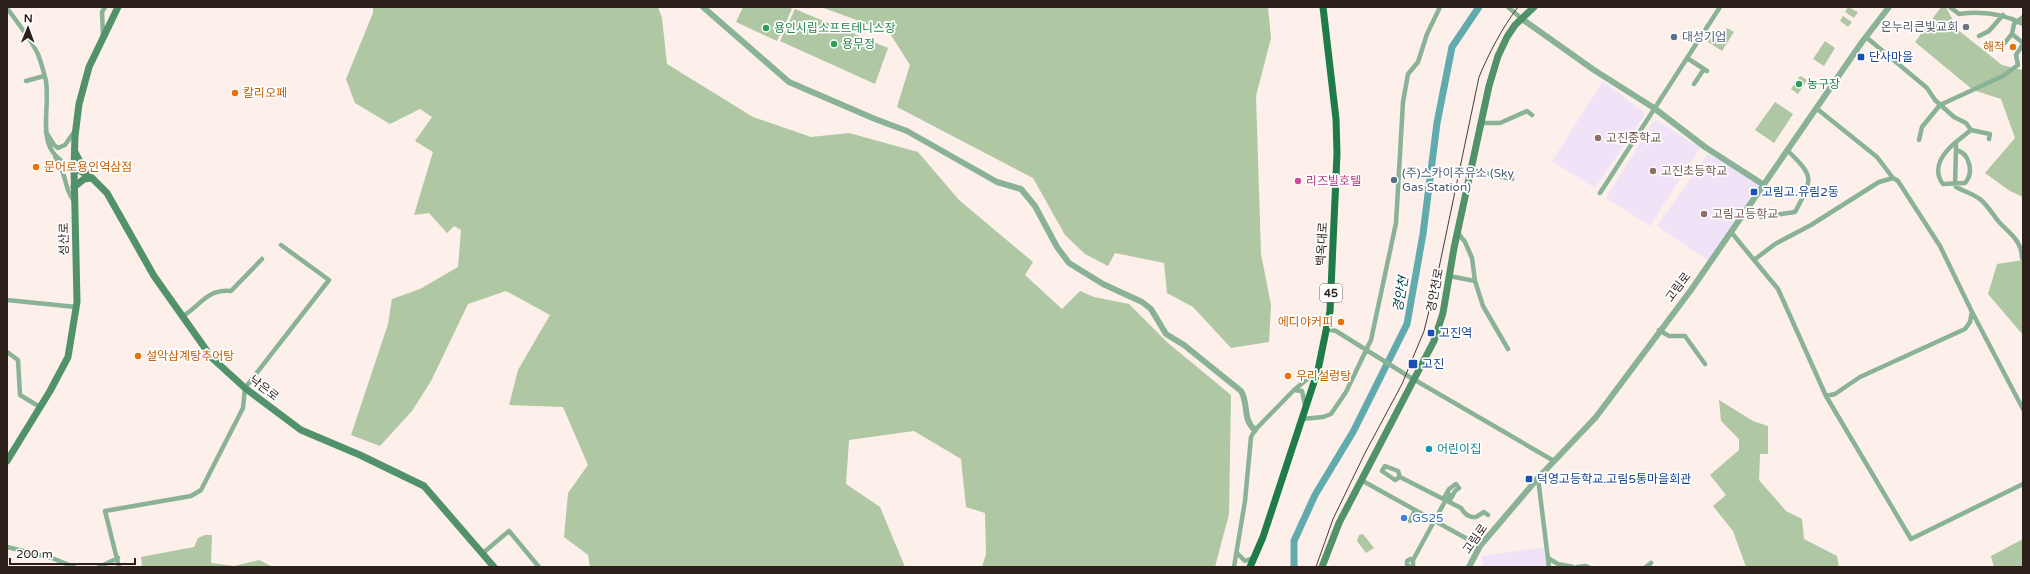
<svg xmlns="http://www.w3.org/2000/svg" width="2030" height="574" font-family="'Varela Round','Noto Sans KR',sans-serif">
<rect width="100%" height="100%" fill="#fdefe9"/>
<path fill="#f0e3f7" d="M1603 81 1644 112V116L1595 188 1552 161Z
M1656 120 1700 148 1650 226 1606 198 1653 122Z
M1708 154 1764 185 1710 262 1657 226Z
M1546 547 1549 567H1483L1481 556Z"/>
<path fill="#afc7a3" d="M373 7H658L662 18 667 64 753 117 811 137 849 133 918 152 959 200 1033 262 1025 275 1062 309 1080 291 1094 297 1129 304 1168 343 1231 395 1229 514 1215 567H982L986 554 985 513 966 507 961 459 914 431 849 440 846 484 880 507 905 567H590L588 555 564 537 568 493 588 465 563 407 509 405 518 370 550 315 506 291 468 304 431 381 412 411 380 446 351 435 388 324 392 299 420 289 458 267 461 230 454 226 447 233 429 213 414 215 433 152 415 141 432 117 420 109 390 124 355 103 346 79 373 13Z
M743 7H788L792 9 777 41 736 22Z
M821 7H1268L1271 38 1256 96 1261 254 1271 305 1269 342 1231 348 1193 307 1167 293 1164 263 1115 253 1108 266 1085 254 1065 235 1033 178 897 107 910 65 889 32Z
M1848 7 1858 12 1854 18 1845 12Z
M1941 7H1946L1958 30 2002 65 2023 70V197L2010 191 1985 173 2015 138 2001 99 1973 90 1915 42Z
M795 9 888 48 875 84 780 41Z
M1843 16 1852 22 1848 27 1840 21Z
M1727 28 1734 32 1722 51 1708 42 1713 35 1720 39Z
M1825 41 1835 48 1824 66 1813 59Z
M1800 76 1807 80 1798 94 1791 89Z
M1775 102 1793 114 1774 143 1755 130Z
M2023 260V335L1988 294 1997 264Z
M1719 400 1753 421 1768 426V454H1760L1759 480 1786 511 1802 519 1804 539 1837 556 1839 567H1746L1733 531 1713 506 1726 495 1710 475 1739 450V439L1721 421Z
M1363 534 1374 548 1366 553 1357 541 1359 535Z
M205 535H212L211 563 234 566 259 560 273 567H142L141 557 194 547 198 538Z
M2023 539V567H1994L1991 556Z"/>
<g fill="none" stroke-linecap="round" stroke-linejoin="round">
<path stroke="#61abae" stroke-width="7" d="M1294 567V541L1315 495 1353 432 1407 324 1423 234 1437 123 1452 47 1479 7"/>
<path stroke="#89b296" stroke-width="4.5" d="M1508 7 1522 19
M1950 7 1959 14C1982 11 2002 13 2023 24
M7 8C16 21 35 44 39 57 42 65 44 73 46 81 51 114 32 152 74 167
M2012 34 2023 43
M103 35 102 12 105 7
M1979 36 1989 31 2003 15
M1866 37 1927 88 1935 100 1954 117 1966 123 1971 130 1990 134 1989 139
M2001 47 2012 34 2014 24 2023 17
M1687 58 1707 71
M26 81 44 76
M1694 84 1704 69
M1816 108 1877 157 1893 178
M1480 123H1500L1527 111 1532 115
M46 132 54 145 58 148 65 145 74 132
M1919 140 1922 127 1940 105 2003 76 2018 65 2016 55 2023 44
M1956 142C1944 152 1931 168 1943 184L1965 183C1974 173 1970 153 1956 150V142L1971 130
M1956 150 1955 184 1956 187C1965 192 1974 194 1981 200 1989 207 1993 215 1999 222 2010 234 2022 241 2022 258
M55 155C56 162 60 167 63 173 67 184 66 191 74 201
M1471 170 1512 179
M1600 193 1720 7
M1749 205 1761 217 1795 212C1813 179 1815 177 1787 150
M1731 232 1754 260 1775 244 1811 225 1879 182 1893 178 1898 181 1940 246 1972 312 1970 322 1965 329 1860 377 1835 394 1826 396 1911 539 2023 484
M1458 233 1465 242 1472 258 1475 281
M1754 260 1778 289 1826 396
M1449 276 1475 281 1483 306 1508 349
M7 300 76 307
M1972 312 2023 409
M183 316C201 305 207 289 231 291L262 259
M1327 329 1336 331 1408 376 1554 461
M1659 330 1669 336H1685L1705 364
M7 352 18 360 20 395 40 407
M1294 390 1302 391 1305 405
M1302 419 1323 417 1331 414 1346 392 1371 340 1396 223 1403 102 1408 74 1418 62 1427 34 1440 7
M1400 477 1395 480 1382 471 1385 466 1398 471 1400 477 1461 508C1464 513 1469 518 1476 517L1484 512 1488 515
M1538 478 1549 567
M1361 480 1480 546
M1445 496 1449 489 1456 484 1459 488 1455 491 1449 502
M1410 521 1415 510
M7 547 52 558 74 567
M483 553 509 531 539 567
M1237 553 1245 561 1253 558
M1548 558 1558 564 1573 567
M99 567 118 558
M119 567 105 511 191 496 201 490 243 408 245 388 329 280 281 245
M1234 567 1245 501 1251 437 1255 430 1294 390 1317 371
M1410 567 1407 565V561L1410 559 1413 560
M1413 567V560L1449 494
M1577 567 1586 566 1588 567
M1646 567 1651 563"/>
<path stroke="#89b296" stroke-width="6" d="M703 7 789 82 875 119 907 131 997 182 1021 189 1035 206 1057 247 1069 263 1103 284 1142 302 1151 309 1166 334 1184 345 1241 391C1249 404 1242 419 1255 430
M1522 19 1594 70 1654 108 1705 147 1764 185
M1469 567 1480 546 1538 478 1596 417 1691 290 1862 42 1889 7"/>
<path stroke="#52926a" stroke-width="7" d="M75 152 87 175
M74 167 92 178 107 193 154 276 212 358 245 388 301 430 360 455 424 486 494 567
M74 187 84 179 92 178
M7 461 50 391 68 357 77 302 74 167 75 136 79 104 89 67 118 7
M1322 567 1339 523 1434 341 1443 313 1454 248 1489 86 1498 56 1507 37 1515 25 1534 7"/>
<path stroke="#1f7b4a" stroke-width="7" d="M1250 567 1263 537 1318 370 1330 311 1337 154 1336 119 1323 7"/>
<path stroke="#493c37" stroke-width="1" d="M1316 567 1333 519 1365 453 1402 384 1424 331 1435 287 1479 77C1489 53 1502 28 1518 7"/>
</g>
<circle fill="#6b7280" stroke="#fff" stroke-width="1.5" cx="1966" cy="27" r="4"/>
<g fill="#2e9e5b" stroke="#fff" stroke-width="1.5">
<circle cx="766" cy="28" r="4"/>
<circle cx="834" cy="44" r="4"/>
<circle cx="1799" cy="84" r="4"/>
</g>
<g fill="#5c6f8a" stroke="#fff" stroke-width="1.5">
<circle cx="1674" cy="37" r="4"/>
<circle cx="1394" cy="180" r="4"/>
</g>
<g fill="#e8710a" stroke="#fff" stroke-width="1.5">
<circle cx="2013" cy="47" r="4"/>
<circle cx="235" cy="93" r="4"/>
<circle cx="36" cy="167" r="4"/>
<circle cx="1341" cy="322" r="4"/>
<circle cx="138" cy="356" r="4"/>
<circle cx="1288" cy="376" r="4"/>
</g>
<g fill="#1a4fb4" stroke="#fff" stroke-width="1.5">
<rect x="1857" y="53" width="8" height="8" rx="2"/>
<rect x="1750" y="188" width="8" height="8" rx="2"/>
<rect x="1427" y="329" width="8" height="8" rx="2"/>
<rect x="1408" y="359" width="10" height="10" rx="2"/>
<rect x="1525" y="475" width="8" height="8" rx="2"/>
</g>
<g fill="#8d6e63" stroke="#fff" stroke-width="1.5">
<circle cx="1598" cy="138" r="4"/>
<circle cx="1653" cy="171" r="4"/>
<circle cx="1704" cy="214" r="4"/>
</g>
<circle fill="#d1479c" stroke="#fff" stroke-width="1.5" cx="1298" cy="181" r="4"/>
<circle fill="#0f9aa8" stroke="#fff" stroke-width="1.5" cx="1429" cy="449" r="4"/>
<circle fill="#3f7fe0" stroke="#fff" stroke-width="1.5" cx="1404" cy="518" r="4"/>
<g text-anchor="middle" stroke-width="3.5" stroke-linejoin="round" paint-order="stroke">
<rect fill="#fff" stroke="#6b625f" stroke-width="1" x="1320" y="284" width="22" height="18" rx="3"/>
<g font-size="11" font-weight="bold" fill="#2c1f1a">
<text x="1331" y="297">45</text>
</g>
<g font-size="12" fill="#5b616d" stroke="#fff" text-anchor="end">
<text x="1958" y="31">온누리큰빛교회</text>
</g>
<g font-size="12" fill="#27864d" stroke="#fff" text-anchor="start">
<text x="774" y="32">용인시립소프트테니스장</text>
<text x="842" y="48">용무정</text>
<text x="1807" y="88">농구장</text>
</g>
<g font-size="12" fill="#4e5e75" stroke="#fff" text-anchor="start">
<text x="1682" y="41">대성기업</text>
<text x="1402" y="177">(주)스카이주유소 (Sky<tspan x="1402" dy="14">Gas Station)</tspan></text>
</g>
<g font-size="12" fill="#c56008" stroke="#fff" text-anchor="start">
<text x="2005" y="51" text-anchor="end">해적</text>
<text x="243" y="97">칼리오페</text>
<text x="44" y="171">문어로용인역삼점</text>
<text x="1333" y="326" text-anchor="end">에디야커피</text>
<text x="146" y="360">설악삼계탕추어탕</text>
<text x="1296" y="380">우리설렁탕</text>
</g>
<g font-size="12" fill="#164399" stroke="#fff" text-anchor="start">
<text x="1869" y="61">단사마을</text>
<text x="1762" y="196">고림고.유림2동</text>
<text x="1439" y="337">고진역</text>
<text x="1422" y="368">고진</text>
<text x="1537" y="483">덕영고등학교.고림5통마을회관</text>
</g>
<g font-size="12" fill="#785e54" stroke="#fff" text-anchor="start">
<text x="1606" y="142">고진중학교</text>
<text x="1661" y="175">고진초등학교</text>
<text x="1712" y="218">고림고등학교</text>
</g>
<g font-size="12" fill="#b23c85" stroke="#fff" text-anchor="start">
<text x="1306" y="185">리즈빌호텔</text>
</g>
<g font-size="12" fill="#2c1f1a" stroke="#fff">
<text transform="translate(64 239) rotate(-91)" y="4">성산로</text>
<text transform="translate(1322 244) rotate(-87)" y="4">백옥대로</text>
<text transform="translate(1678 287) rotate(-53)" y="4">고림로</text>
<text transform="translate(1435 290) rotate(-79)" y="4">경안천로</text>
<text transform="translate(264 388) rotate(38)" y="4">낙은로</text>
<text transform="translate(1475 539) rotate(-55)" y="4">고림로</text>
</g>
<g font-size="12" fill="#0d838f" stroke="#fff" text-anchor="start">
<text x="1437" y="453">어린이집</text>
</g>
<g font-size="12" fill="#366cbe" stroke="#fff" text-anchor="start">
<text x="1412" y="522">GS25</text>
</g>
<g font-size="13" font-style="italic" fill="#004749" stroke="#fff">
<text transform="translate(1400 294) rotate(-80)" y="5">경안천</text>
</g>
</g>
<rect width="2030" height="574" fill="none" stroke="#2c1f1a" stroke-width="16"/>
<g transform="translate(28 28) rotate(1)" stroke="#ffffff" stroke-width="3" paint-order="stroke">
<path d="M0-3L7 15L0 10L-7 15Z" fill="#2c1f1a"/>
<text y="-6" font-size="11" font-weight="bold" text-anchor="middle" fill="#2c1f1a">N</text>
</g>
<path d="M10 558v6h125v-6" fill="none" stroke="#2c1f1a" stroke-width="2"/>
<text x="16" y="558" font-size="12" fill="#2c1f1a" stroke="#ffffff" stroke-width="3" paint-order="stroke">200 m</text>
</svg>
